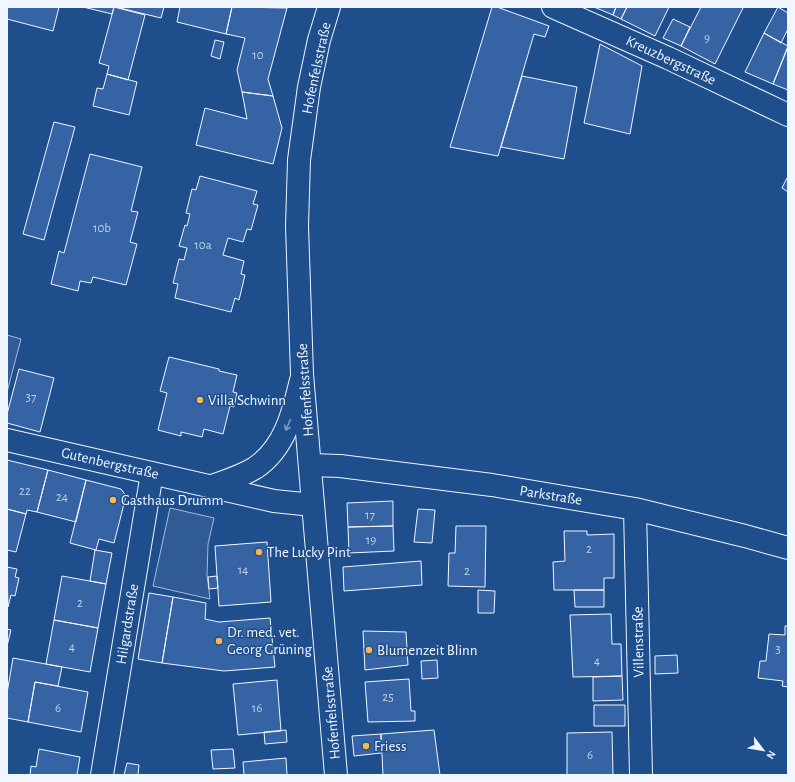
<svg xmlns="http://www.w3.org/2000/svg" width="795" height="782" font-family="'Alegreya Sans',sans-serif">
<rect width="100%" height="100%" fill="#1f4e8c"/>
<path fill="#305b95" stroke="#a8bbd7" d="M7 335 21 339 7 392Z
M170 508 214 518 208 544 207 575 210 599 153 586Z"/>
<path fill="#3563a3" stroke="#f2f6ff" d="M7 7H59L53 31 7 19Z
M83 7H114L112 14Z
M114 7 145 15 128 80 107 74 109 66 99 63Z
M116 7H164L161 18Z
M180 7H232L226 34 177 22Z
M232 7 287 8 268 79 273 96 242 92 237 70 245 38 226 34Z
M492 7H497L549 26 545 37 534 34 498 156 450 147Z
M594 7H616L613 15Z
M616 7H627L621 19 613 15Z
M627 7H669L655 36 621 19Z
M701 7H741L743 8 715 64 681 46Z
M778 7 788 13V29L781 43 764 33Z
M673 19 690 27 681 46 663 38Z
M764 33 788 46 773 84 745 72Z
M215 40 224 42 220 59 211 56Z
M600 44 642 66 630 134 584 123Z
M788 47V90L773 84Z
M107 74 137 82 129 115 93 106 97 88 103 89Z
M522 76 577 87 564 159 501 147Z
M242 92 273 96 282 128 273 164 196 145 205 108 247 119Z
M54 122 75 127 44 240 23 234Z
M90 154 142 167 131 211 138 212 130 242 137 244 126 285 93 277 91 283 80 281 78 291 51 284 59 251 64 253Z
M200 176 257 191 253 204 258 205 251 230 247 229 243 242 228 238 223 255 244 261 241 274 245 275 239 300 235 298 231 312 175 298 178 284 173 283 179 259 184 260 187 248 179 246 185 225 187 226 190 214 186 213 192 189 196 190Z
M787 178 788 179V192L782 188Z
M169 357 219 369V371L237 375 233 392 237 393 234 407 230 406 223 434 204 429 202 437 181 432V436L158 430 167 393 160 391Z
M19 369 54 378 40 432 7 423V414Z
M7 460 48 470 37 512 27 510 26 514 7 509Z
M48 470 86 480 76 522 37 512Z
M86 480 121 489 126 496 114 543 99 539 96 550 70 543Z
M393 501V526L348 527 347 503Z
M7 509 26 514 16 552 7 550Z
M418 509 435 510 432 543 414 542Z
M393 526 394 551 349 553 348 527Z
M456 526H486L485 587 448 586 449 553H455Z
M564 531H587V535L614 534V578H604V590H554L553 562 565 561Z
M267 542 271 602 219 606 215 546Z
M95 550 112 553 106 584 90 581Z
M421 561 422 585 344 591 343 567Z
M7 567 17 569 15 577 19 578 15 596 11 595 8 607Z
M62 576 106 584 98 628 54 620Z
M217 576 218 588 209 589 208 577Z
M478 590 495 591 494 613H478Z
M574 590H604V607H575Z
M149 593 173 597 162 663 138 659Z
M173 597 206 603 205 619 219 622 270 618 275 667 224 671 162 663Z
M611 614 612 644H621L622 676 573 677 570 615Z
M54 620 98 628 90 672 46 664Z
M785 626H788V687L782 686 783 681 758 678 760 661H766L769 634 785 635Z
M7 629 11 630 7 646Z
M363 631 406 632 408 665 365 670Z
M677 655 678 673 655 674V656Z
M13 658 62 667 58 686 35 682 28 722 7 718V693Z
M437 660 438 678 422 679 421 661Z
M622 676 623 700 593 701V677Z
M409 679 411 711H415V721L368 722 365 682Z
M277 680 281 731 238 735 233 684Z
M35 682 88 692 81 732 28 722Z
M594 705H625V726H594Z
M286 730 287 742 265 744 264 732Z
M434 730 440 775H383L381 734Z
M612 732 613 775H567V733Z
M381 734V753L354 756 352 736Z
M39 749 80 757 77 775H30L31 766 36 767Z
M233 749 235 768 213 769 211 750Z
M286 758 287 775H244L243 762Z
M127 763 139 765 138 775H124Z"/>
<g fill="none" stroke-linecap="round" stroke-linejoin="round">
<defs>
<path id="minor" d="M553 7 668 58 788 115
M7 440 274 501 313 505
M311 465 340 466 492 485 635 509 745 536 788 548
M212 486C226 481 242 476 255 468 285 448 293 413 301 380
M635 509 641 775
M102 775 152 473"/>
<path id="major" d="M329 7 319 40 309 87 299 160 297 226 302 374 336 775"/>
</defs>
<use href="#minor" stroke="#f2f6ff" stroke-width="24"/>
<use href="#major" stroke="#f2f6ff" stroke-width="24"/>
<use href="#minor" stroke="#1f4e8c" stroke-width="22"/>
<use href="#major" stroke="#1f4e8c" stroke-width="22"/>
</g>
<defs><path id="oneway-shaft" d="M-6 0H5M1.5-3L5.5 0L1.5 3" fill="none" stroke-width="1.6" stroke-linecap="round" stroke-linejoin="round"/></defs>
<use stroke="#7e9ac0" href="#oneway-shaft" transform="translate(288 425) rotate(113)"/>
<g fill="#ffb74d" stroke="#1f4e8c" stroke-width="1.5">
<circle cx="200" cy="400" r="4"/>
<circle cx="113" cy="500" r="4"/>
<circle cx="259" cy="552" r="4"/>
<circle cx="219" cy="641" r="4"/>
<circle cx="369" cy="650" r="4"/>
<circle cx="366" cy="746" r="4"/>
</g>
<g text-anchor="middle" stroke-width="3" stroke-linejoin="round" paint-order="stroke">
<g font-size="13" fill="#c3d1e8">
<text x="707" y="42">9</text>
<text x="258" y="59">10</text>
<text x="102" y="232">10b</text>
<text x="203" y="249">10a</text>
<text x="31" y="401">37</text>
<text x="25" y="495">22</text>
<text x="62" y="501">24</text>
<text x="370" y="519">17</text>
<text x="371" y="544">19</text>
<text x="589" y="553">2</text>
<text x="243" y="574">14</text>
<text x="467" y="575">2</text>
<text x="80" y="607">2</text>
<text x="72" y="651">4</text>
<text x="778" y="653">3</text>
<text x="597" y="665">4</text>
<text x="388" y="701">25</text>
<text x="58" y="712">6</text>
<text x="257" y="712">16</text>
<text x="590" y="759">6</text>
</g>
<g font-size="15" fill="#f2f6ff" stroke="#1f4e8c">
<text transform="translate(671 60) rotate(25)" y="5">Kreuzbergstraße</text>
<text transform="translate(316 68) rotate(-78)" y="5">Hofenfelsstraße</text>
<text transform="translate(305 390) rotate(-94)" y="5">Hofenfelsstraße</text>
<text transform="translate(110 463) rotate(13)" y="5">Gutenbergstraße</text>
<text transform="translate(551 495) rotate(9)" y="5">Parkstraße</text>
<text transform="translate(127 624) rotate(-81)" y="5">Hilgardstraße</text>
<text transform="translate(638 642) rotate(-91)" y="5">Villenstraße</text>
<text transform="translate(331 713) rotate(-95)" y="5">Hofenfelsstraße</text>
</g>
<g font-size="15" fill="#f2f6ff" stroke="#1f4e8c" text-anchor="start">
<text x="208" y="405">Villa Schwinn</text>
<text x="121" y="505">Gasthaus Drumm</text>
<text x="267" y="557">The Lucky Pint</text>
<text x="227" y="637">Dr. med. vet.<tspan x="227" dy="17">Georg Grüning</tspan></text>
<text x="377" y="655">Blumenzeit Blinn</text>
<text x="374" y="751">Friess</text>
</g>
</g>
<rect width="795" height="782" fill="none" stroke="#f2f6ff" stroke-width="16"/>
<g transform="translate(763 750) rotate(121)" stroke="#1f4e8c" stroke-width="3" paint-order="stroke">
<path d="M0-3L7 15L0 10L-7 15Z" fill="#f2f6ff"/>
<text y="-6" font-size="11" font-weight="bold" text-anchor="middle" fill="#f2f6ff">N</text>
</g>
</svg>
